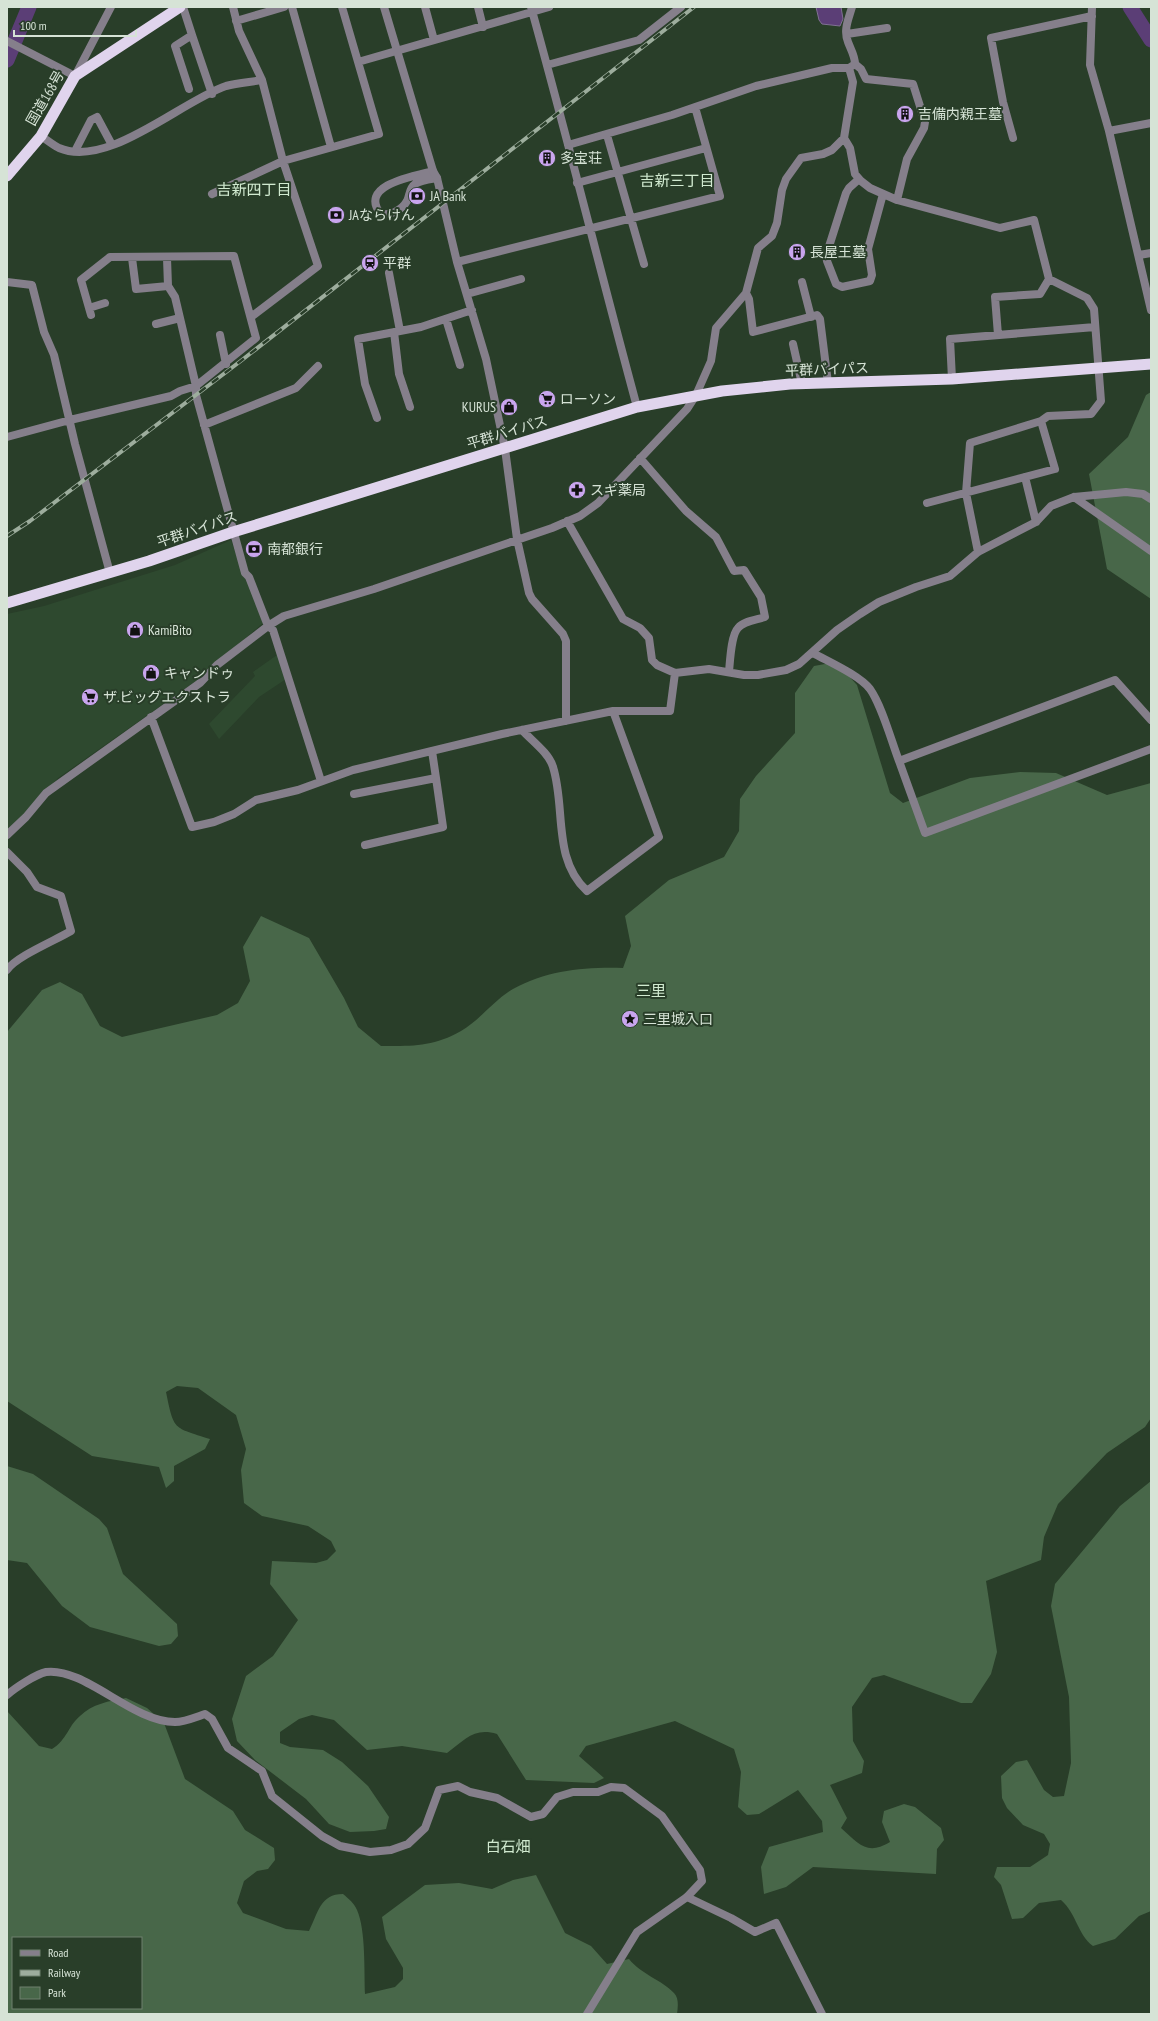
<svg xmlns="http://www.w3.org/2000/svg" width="1158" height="2021" font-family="'PT Sans Narrow','Noto Sans JP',sans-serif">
<rect width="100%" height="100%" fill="#293e29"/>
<path fill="#2e492f" d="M231 540 244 578 248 577 263 623 196 681 58 778 25 814 7 830V614L44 606 175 565Z
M277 655 286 679 259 697 219 739 209 724 255 676 253 672Z"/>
<path fill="#486749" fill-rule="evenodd" d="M1151 392V599L1107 569 1089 474 1128 437 1146 395Z
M836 662 857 685 890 793 903 803 970 778 1020 772 1056 773 1107 795 1151 783V1418L1145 1427 1107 1453 1058 1504 1044 1537 1041 1560 986 1581 997 1652 991 1674 972 1703H961L884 1675 872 1678 852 1707 853 1741 864 1761 862 1773 830 1785 847 1818 841 1828C859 1844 867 1856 890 1842L882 1822 884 1811 904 1804 915 1807 941 1828 944 1840 937 1849 936 1874 813 1867 786 1887 764 1894 761 1867 769 1847 823 1832 822 1821 798 1790 759 1814 747 1815 738 1807 741 1772 734 1749 675 1721 586 1746 579 1756 604 1778 594 1783 526 1780 497 1734C474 1727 465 1740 447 1753L402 1746 367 1750 334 1720 312 1715 299 1719 280 1732V1743L290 1747 323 1750 342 1762 368 1786 389 1817 386 1829 374 1831 350 1832 329 1824 306 1799 255 1760 237 1741 232 1719 246 1676 273 1656 298 1620 270 1584 272 1561 316 1563 327 1560 336 1551 331 1541 308 1526 262 1516 244 1503 241 1470 246 1449 236 1415 198 1388 177 1386 166 1392C174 1431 173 1427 210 1439L205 1449 174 1466V1481L166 1488 159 1467 92 1456 7 1401V1032L42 990 60 982 82 994 100 1026 122 1037 217 1015 238 1003 250 981 243 947 261 916 309 938 344 998 358 1027 381 1046C412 1046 433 1047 461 1031 480 1020 494 1000 513 989 548 970 584 967 623 968L631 946 625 916 669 880 724 857 739 831 740 799 756 776 795 733V693L814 666Z
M7 1466 33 1474 99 1519 107 1528 123 1574 177 1624 178 1636 171 1644 159 1646 90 1627 62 1606 27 1563 7 1560Z
M1151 1481V1911L1139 1916 1115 1939 1093 1946C1077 1934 1077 1914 1061 1900L1039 1903 1023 1918 1012 1919 1001 1885 994 1877 997 1867H1030L1048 1855 1050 1844 1044 1834 1023 1825 1007 1808 1002 1798 1001 1776 1016 1762 1027 1760 1044 1790 1053 1797 1064 1796 1071 1763 1069 1697 1051 1606 1055 1584 1120 1506Z
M126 1698 147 1708 164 1723 185 1779 233 1811 245 1830 274 1848 275 1860 268 1869 257 1871 244 1881 237 1903 243 1913 286 1929 309 1931C318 1913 320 1894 343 1894 349 1899 354 1903 357 1910 366 1930 364 1972 365 1994L395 1987 403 1979V1968L386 1939 382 1917 425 1885 459 1883 492 1889 513 1880 536 1875 565 1933 591 1946 607 1964 629 1959C642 1975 662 1980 674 1993 679 1998 678 2007 677 2014H7V1711L39 1746 52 1749C67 1740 68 1726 80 1716 92 1704 109 1701 126 1698ZM13 1938H141V2008H13Z"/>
<path fill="#5b3e76" stroke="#807093" d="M816 7H841L843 19 840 26 822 24 819 20Z"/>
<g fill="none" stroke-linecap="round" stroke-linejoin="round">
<path stroke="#5b3e76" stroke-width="15" d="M1130 7 1151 40
M7 60 29 7"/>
<path stroke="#857f8b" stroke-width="8" d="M183 7 192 35 175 46 189 89
M233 7 239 31 262 80 283 161 318 266 251 317
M292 7 331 147
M425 7 434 40
M478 7 483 27
M531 7C568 140 601 274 637 407
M1092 7 1090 65 1109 131 1151 310
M236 21 284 7
M847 34 887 28
M192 35 212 94
M7 41 75 76 111 7
M358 62 549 7
M855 64 861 69 866 79 913 84 925 122 924 128 907 159 897 200
M547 65 639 40 681 7
M1109 131 1151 123
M607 135 644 264
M41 136C47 140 53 145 59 148 108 169 181 101 226 86 238 83 251 82 262 80
M844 138 850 148 855 174 861 181 870 188 897 200 1000 228 1034 220 1049 279 1087 298 1094 309 1101 401 1091 414 1048 416 1041 421 970 443 966 493 978 552
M1013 138 1003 102 991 38 1092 16
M568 145 672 115 756 86 832 68H849L855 64C855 56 851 50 848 42 843 30 849 18 852 7
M75 151 91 120 97 117 112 145
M433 171C414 176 359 185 380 213 389 217 402 210 407 201 410 195 409 188 415 184 421 180 431 179 437 178L457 262 486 359 505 449 517 539 529 593 532 599 563 634 566 641V721
M859 179 849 188 846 193 826 256 827 261 836 284 842 287 870 281 872 275 868 249 883 194
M577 183 706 148
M212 194 283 161 379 134 342 7
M1139 255 1151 253
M132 258 136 289 168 286
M167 258 168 286 175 297 196 386V395L245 573 249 577 268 626 273 630 321 781
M457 262 720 196 695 107
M389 273 400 331
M7 282 32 285 44 332 54 355 75 444 110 573
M802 282 811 317
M746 293 749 299 753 332 817 315 820 319 828 383
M467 294 521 279
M89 308 105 303
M446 319 460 365
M156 324 180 318
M394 332 399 374 410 407
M220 335 226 364
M998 335 995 297 1040 294 1049 279
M793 344 802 384
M952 379 950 339 1095 327
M377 418 365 384 358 339 421 327 472 310
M204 425 296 388 318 366
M7 437 70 420 171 396 180 391 196 386 256 338 234 256 110 257 81 280 91 315
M640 458 686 511 716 537 734 571 744 570 761 597 765 617C756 620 744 621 738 628 731 635 730 662 729 672
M1025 477 1036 522
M1074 497 1151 551
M927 503 1055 469 1041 421
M567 521 623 619 640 628 649 638 652 660 657 665 675 673
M813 653C829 662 859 675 870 689 882 706 891 740 899 761
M151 717 192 827 214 822 234 814 256 800 298 790 353 770 502 734 613 711H670L675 673 709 669 744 675H758L786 670 799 664 837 630 860 614 879 602 916 587 950 576 978 552 1036 522 1051 506 1074 497 1126 492 1143 494 1151 499
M1151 720 1115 680 899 761 925 833 1151 749
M522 730C532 741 549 753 553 767 566 808 552 859 587 891L659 837 613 711
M354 794 436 778 432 751
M7 835 26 817 46 793 200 683 217 665 268 626 284 616 374 589 552 528 580 516 598 503 687 409 696 395 711 361 716 328 746 293 758 248 772 236 777 223 782 190 786 179 801 158 823 154 832 150 844 138 853 82 849 68
M365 845 443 827 436 778
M7 852 27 872 37 887 61 896 71 931C56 940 15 957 7 970
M7 1695C15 1688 36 1674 46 1672 85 1667 132 1722 175 1722 184 1722 196 1717 205 1714L212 1719 228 1748 262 1771 272 1796 322 1836 340 1846 370 1852 391 1850 408 1844 425 1828 439 1790 458 1786 470 1792 497 1798 531 1817 543 1814 557 1797 573 1792H598L611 1787 624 1788 662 1816 700 1870 702 1881 687 1897 731 1918 755 1932 776 1923 822 2014"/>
<path stroke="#857f8b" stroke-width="8" d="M384 7 433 171 437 178
M587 2014 637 1932 687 1897"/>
<path stroke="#e0d4ed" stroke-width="11" d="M7 176 41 136 75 76 180 7
M7 603 149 561 233 532 637 407 722 391 790 384 952 379 1151 364"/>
<defs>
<path id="rail" d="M7 536 30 521 242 360 694 7"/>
</defs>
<use href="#rail" stroke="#9dad9d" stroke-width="4"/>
<use href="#rail" stroke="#293e29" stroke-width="2.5" stroke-dasharray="8" stroke-linecap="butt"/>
</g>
<defs>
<symbol id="building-disc" viewBox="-11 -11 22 22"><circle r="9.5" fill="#c9a5ee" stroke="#293e29"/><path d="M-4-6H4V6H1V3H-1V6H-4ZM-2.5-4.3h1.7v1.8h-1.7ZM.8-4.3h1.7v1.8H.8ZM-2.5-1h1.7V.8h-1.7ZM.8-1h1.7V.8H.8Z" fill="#111"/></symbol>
<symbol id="bank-disc" viewBox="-11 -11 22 22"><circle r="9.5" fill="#c9a5ee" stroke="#293e29"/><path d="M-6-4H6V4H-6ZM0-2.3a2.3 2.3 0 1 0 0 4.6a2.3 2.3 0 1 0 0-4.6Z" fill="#111"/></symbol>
<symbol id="station-disc" viewBox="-11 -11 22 22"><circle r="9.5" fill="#c9a5ee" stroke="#293e29"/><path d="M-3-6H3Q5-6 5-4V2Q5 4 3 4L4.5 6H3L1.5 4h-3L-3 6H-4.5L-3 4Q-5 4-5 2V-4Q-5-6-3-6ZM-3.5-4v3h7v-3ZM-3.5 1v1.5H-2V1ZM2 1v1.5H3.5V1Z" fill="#111"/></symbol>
<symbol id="supermarket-disc" viewBox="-11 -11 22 22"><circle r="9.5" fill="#c9a5ee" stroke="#293e29"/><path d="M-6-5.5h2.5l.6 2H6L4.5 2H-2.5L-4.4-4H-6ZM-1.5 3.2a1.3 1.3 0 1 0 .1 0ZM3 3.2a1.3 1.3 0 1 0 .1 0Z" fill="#111"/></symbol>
<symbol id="shop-disc" viewBox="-11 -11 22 22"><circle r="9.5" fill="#c9a5ee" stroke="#293e29"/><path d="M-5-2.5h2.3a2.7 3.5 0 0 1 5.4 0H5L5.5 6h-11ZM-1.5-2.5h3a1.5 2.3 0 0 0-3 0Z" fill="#111"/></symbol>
<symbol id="pharmacy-disc" viewBox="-11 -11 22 22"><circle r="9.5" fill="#c9a5ee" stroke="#293e29"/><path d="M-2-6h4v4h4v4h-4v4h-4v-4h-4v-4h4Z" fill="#111"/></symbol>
<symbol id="sight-disc" viewBox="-11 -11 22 22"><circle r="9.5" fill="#c9a5ee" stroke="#293e29"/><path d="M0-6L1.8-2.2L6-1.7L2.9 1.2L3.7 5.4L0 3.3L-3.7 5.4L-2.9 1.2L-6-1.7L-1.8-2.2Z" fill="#111"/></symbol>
</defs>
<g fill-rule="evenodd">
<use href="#building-disc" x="895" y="104" width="20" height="20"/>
<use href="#building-disc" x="537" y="148" width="20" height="20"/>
<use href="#bank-disc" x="407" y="186" width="20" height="20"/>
<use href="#bank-disc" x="326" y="205" width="20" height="20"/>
<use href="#building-disc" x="787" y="242" width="20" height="20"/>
<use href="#station-disc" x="360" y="253" width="20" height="20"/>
<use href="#supermarket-disc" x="537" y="389" width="20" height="20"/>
<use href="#shop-disc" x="499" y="397" width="20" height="20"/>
<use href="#pharmacy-disc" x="567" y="480" width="20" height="20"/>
<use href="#bank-disc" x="244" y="539" width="20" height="20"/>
<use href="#shop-disc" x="125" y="620" width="20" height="20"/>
<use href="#shop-disc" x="141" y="663" width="20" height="20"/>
<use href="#supermarket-disc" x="80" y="687" width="20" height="20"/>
<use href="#sight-disc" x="620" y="1009" width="20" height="20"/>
</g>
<g text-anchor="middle" stroke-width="4" stroke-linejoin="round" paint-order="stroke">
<g font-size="14" fill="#d6e3d6" stroke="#293e29">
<text transform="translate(45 98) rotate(-60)" y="5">国道168号</text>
<text transform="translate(827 369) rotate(-2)" y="5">平群バイパス</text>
<text transform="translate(507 432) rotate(-17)" y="5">平群バイパス</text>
<text transform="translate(197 529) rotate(-19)" y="5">平群バイパス</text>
</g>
<g font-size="14" fill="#d6e3d6" stroke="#293e29" text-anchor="start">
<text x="918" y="119">吉備内親王墓</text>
<text x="560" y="163">多宝荘</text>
<text x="430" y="201">JA Bank</text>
<text x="349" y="220">JAならけん</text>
<text x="810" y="257">長屋王墓</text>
<text x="383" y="268">平群</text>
<text x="560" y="404">ローソン</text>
<text x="496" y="412" text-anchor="end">KURUS</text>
<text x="590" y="495">スギ薬局</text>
<text x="267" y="554">南都銀行</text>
<text x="148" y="635">KamiBito</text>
<text x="164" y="678">キャンドゥ</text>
<text x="103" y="702">ザ.ビッグエクストラ</text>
<text x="643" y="1024">三里城入口</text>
</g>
<g font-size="15" fill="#d1ead0" stroke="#293e29">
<text x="677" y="186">吉新三丁目</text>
<text x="254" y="195">吉新四丁目</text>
<text x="651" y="996">三里</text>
<text x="508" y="1852">白石畑</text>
</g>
</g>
<rect width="1158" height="2021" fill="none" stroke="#d6e3d6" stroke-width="16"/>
<rect x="12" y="1937" width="130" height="72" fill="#293e29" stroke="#6e806e"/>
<rect x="20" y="1950" width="20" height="6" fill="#857f8b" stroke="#6e806e"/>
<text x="48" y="1957" font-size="12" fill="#d6e3d6">Road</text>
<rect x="20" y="1970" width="20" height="6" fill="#9dad9d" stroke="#6e806e"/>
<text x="48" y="1977" font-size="12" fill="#d6e3d6">Railway</text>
<rect x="20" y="1987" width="20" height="12" fill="#486749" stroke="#6e806e"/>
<text x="48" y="1997" font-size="12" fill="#d6e3d6">Park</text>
<path d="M14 30v6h122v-6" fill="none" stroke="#d6e3d6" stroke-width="2"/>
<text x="20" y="30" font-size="12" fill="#d6e3d6" stroke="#293e29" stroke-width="3" paint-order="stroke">100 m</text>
</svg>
